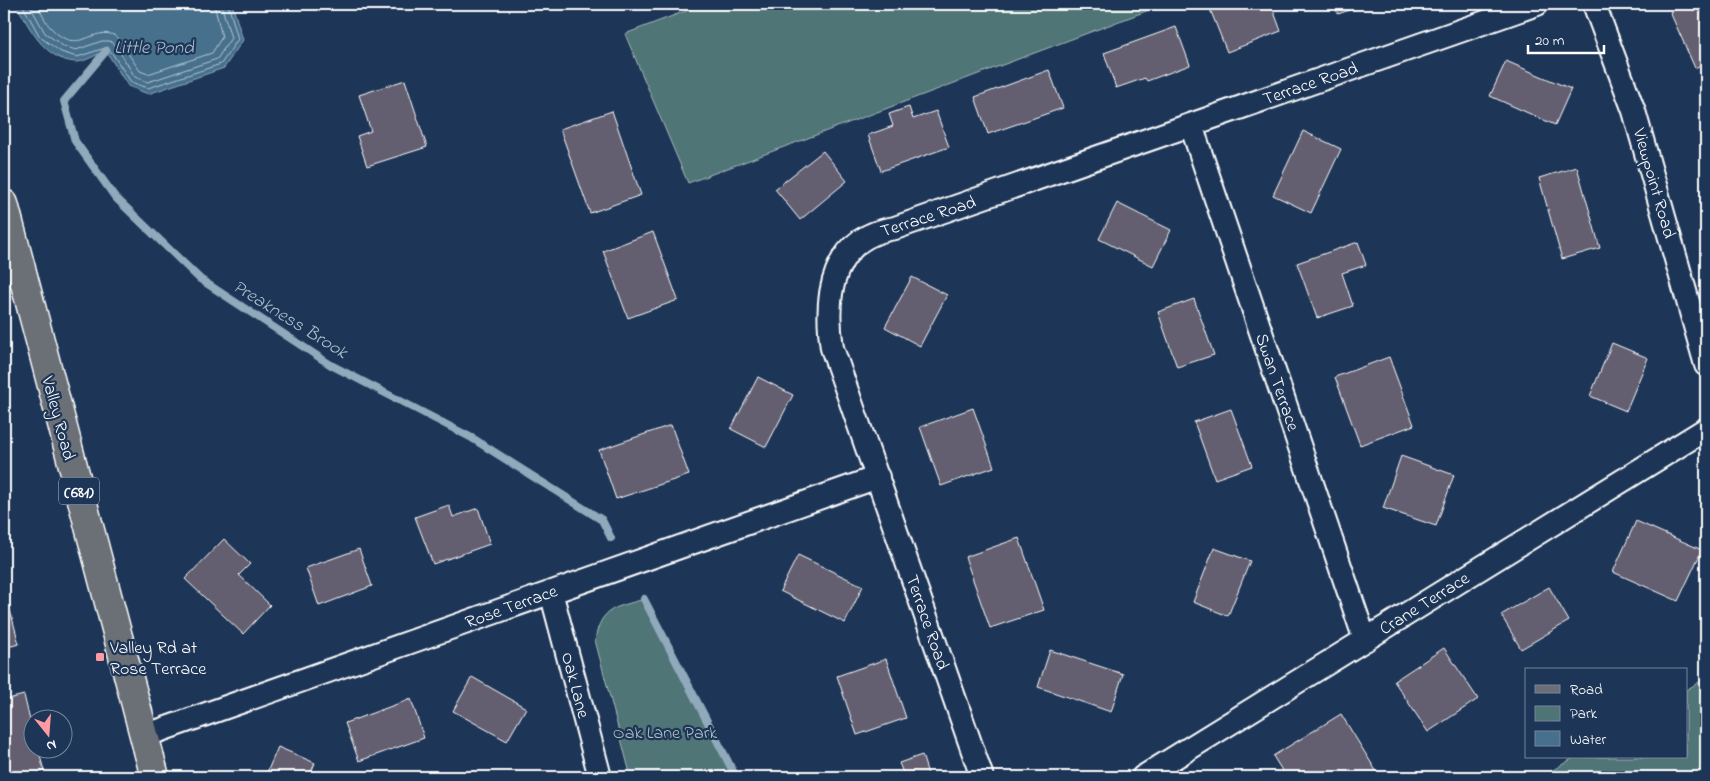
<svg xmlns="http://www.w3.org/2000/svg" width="1710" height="781" font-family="'Indie Flower',sans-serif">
<rect width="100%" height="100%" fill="#1d3557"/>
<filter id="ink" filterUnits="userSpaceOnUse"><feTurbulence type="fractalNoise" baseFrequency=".02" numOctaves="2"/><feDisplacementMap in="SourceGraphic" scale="10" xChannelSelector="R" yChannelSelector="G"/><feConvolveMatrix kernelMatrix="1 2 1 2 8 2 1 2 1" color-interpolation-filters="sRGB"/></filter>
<g filter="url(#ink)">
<path fill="#4f7476" stroke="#a7baba" d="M704 4H1165L688 183 625 34Z
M644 599 736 777H631L595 640C601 607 615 608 644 599Z
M1706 678V777H1541L1575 757H1686V690Z"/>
<path fill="#46708d" stroke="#90a9bb" d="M16 4H232L243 40 224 68 148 94 128 86 106 51C97 54 85 62 76 62 44 60 29 27 16 4Z"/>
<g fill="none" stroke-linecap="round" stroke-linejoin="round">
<path stroke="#b5c6d1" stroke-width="1" d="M22 4 40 37 61 52 77 57 108 47 131 82 148 88 221 64 238 39 228 4
M29 4 45 33 63 46 76 50 102 41H110L116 46 135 77 148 82 217 59 231 38 221 4
M37 4C41 11 45 22 51 28 79 58 92 24 116 36L140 71 148 74 212 53 222 37 214 4"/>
<path stroke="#90a9bb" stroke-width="8" d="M106 51 64 101 75 141 115 197 200 279 331 365 472 438 602 520 611 538
M644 599 736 777"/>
</g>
<path fill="#635e71" stroke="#fff" d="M1208 4H1271L1281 31 1227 52Z
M1334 4H1366L1338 14Z
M1687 4H1706V62L1695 68 1670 12Z
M1176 27 1190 65 1147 81 1145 78 1116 88 1104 53Z
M1506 61 1571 89 1555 125 1490 96Z
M1049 70 1063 108 988 134 975 97Z
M405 80 427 147 367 166 357 136 371 131 359 95Z
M909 107 913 119 936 111 949 147 881 171 868 135 893 126 889 114Z
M612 111 641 195 590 213 560 129Z
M1303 131 1341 149 1311 213 1273 195Z
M823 151 847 181 800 220 775 189Z
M1577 167 1600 248 1562 259 1539 178Z
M1117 203 1171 230 1153 266 1099 239Z
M653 232 678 300 628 318 603 251Z
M1358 242 1366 265 1342 273 1353 306 1317 318 1297 263Z
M912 277 947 295 920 346 885 327Z
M1194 299 1214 355 1177 367 1158 312Z
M1612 343 1648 358 1626 411 1590 396Z
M1389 357 1414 425 1360 445 1335 377Z
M758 377 793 395 766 447 731 429Z
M973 408 994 467 941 486 920 427Z
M1231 409 1252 466 1215 479 1194 422Z
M671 425 689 475 616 499 599 450Z
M1401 456 1454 475 1436 526 1383 508Z
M449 505 453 517 478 508 490 544 433 564 415 517Z
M1636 521 1702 550 1678 601 1613 572Z
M1019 538 1044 610 990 628 965 557Z
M224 539 250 564 239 575 270 605 243 634 185 579Z
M1214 548 1250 561 1228 616 1193 602Z
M359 549 372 586 319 606 306 568Z
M798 555 863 586 845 623 780 591Z
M4 587 19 644 4 648Z
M1549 587 1569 621 1521 649 1501 615Z
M1444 648 1478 699 1428 732 1394 681Z
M1050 650 1123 674 1111 712 1038 687Z
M886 659 906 718 857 735 837 676Z
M472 677 526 708 507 741 453 711Z
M24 695 32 729V748H38L44 771 21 777H8L4 761V700Z
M411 699 424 738 359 761 345 723Z
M1341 714 1378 774 1373 777H1286L1273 756Z
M278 747 315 763 309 777H265Z
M922 755 929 777H891L903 773 899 763Z"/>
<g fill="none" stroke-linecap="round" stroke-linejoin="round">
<defs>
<path id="minor" d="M1594 4 1634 111 1706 365
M1191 125 1365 640
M551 592 600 777
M144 736 878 477
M982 777 832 348C824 295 832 237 895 228L1537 4
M1143 777 1706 429"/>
<path id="primary" d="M4 204 155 777"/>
</defs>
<use href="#minor" stroke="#fff" stroke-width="26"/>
<use href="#primary" stroke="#fff" stroke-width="31"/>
<use href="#minor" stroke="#1d3557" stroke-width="22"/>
<use href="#primary" stroke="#6b6f75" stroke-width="28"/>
</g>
</g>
<rect fill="#ff9aa2" stroke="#1d3557" stroke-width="2" x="95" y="652" width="10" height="10" rx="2.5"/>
<g text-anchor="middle" stroke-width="4.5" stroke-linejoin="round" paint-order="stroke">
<rect fill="#1d3557" stroke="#bbc2cd" stroke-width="1" x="59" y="477.5" width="40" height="27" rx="4"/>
<g font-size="16" font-weight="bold" fill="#fff">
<text x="79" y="497">(681)</text>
</g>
<g font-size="18" fill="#fff" stroke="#1d3557">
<text transform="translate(1310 83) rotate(-19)" y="6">Terrace Road</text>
<text transform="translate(1655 183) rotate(74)" y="6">Viewpoint Road</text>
<text transform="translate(928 216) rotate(-18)" y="6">Terrace Road</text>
<text transform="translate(1278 382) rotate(71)" y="6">Swan Terrace</text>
<text transform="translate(59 418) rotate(75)" y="6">Valley Road</text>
<text transform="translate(1424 603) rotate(-32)" y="6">Crane Terrace</text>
<text transform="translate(511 606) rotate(-20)" y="6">Rose Terrace</text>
<text transform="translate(928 622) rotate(71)" y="6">Terrace Road</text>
<text transform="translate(576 685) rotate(75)" y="6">Oak Lane</text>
</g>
<g font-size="18" fill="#fff" stroke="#1d3557" text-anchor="start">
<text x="110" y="653">Valley Rd at<tspan x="110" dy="21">Rose Terrace</tspan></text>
</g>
<g font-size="18" fill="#b0c0c1" stroke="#1d3557">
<text x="665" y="738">Oak Lane Park</text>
</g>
<g font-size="19" font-style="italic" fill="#acbfcc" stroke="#1d3557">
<text x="154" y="53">Little Pond</text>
<text transform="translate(291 318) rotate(32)" y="7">Preakness Brook</text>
</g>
</g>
<rect width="1710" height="781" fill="none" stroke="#1d3557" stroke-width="20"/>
<rect x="10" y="10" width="1690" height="761" fill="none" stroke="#fff" stroke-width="2" filter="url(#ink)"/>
<rect x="1525" y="668" width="162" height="90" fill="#1d3557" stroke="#77869a"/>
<rect x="1535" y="685" width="25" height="8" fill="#6b6f75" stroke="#77869a"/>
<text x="1570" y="694" font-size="15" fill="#ffffff">Road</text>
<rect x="1535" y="706" width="25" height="15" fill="#4f7476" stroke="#77869a"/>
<text x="1570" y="718" font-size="15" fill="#ffffff">Park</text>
<rect x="1535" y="731" width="25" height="15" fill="#46708d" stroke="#77869a"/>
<text x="1570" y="744" font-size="15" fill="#ffffff">Water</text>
<g transform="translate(48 734) rotate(163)"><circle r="24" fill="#1d3557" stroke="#77869a"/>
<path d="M0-4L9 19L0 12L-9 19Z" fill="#ff9aa2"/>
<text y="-8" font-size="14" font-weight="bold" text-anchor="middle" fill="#ffffff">N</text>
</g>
<path d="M1528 45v8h76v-8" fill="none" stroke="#ffffff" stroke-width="2.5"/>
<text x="1535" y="45" font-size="15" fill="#ffffff" stroke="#1d3557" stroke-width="4" paint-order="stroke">20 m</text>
</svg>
